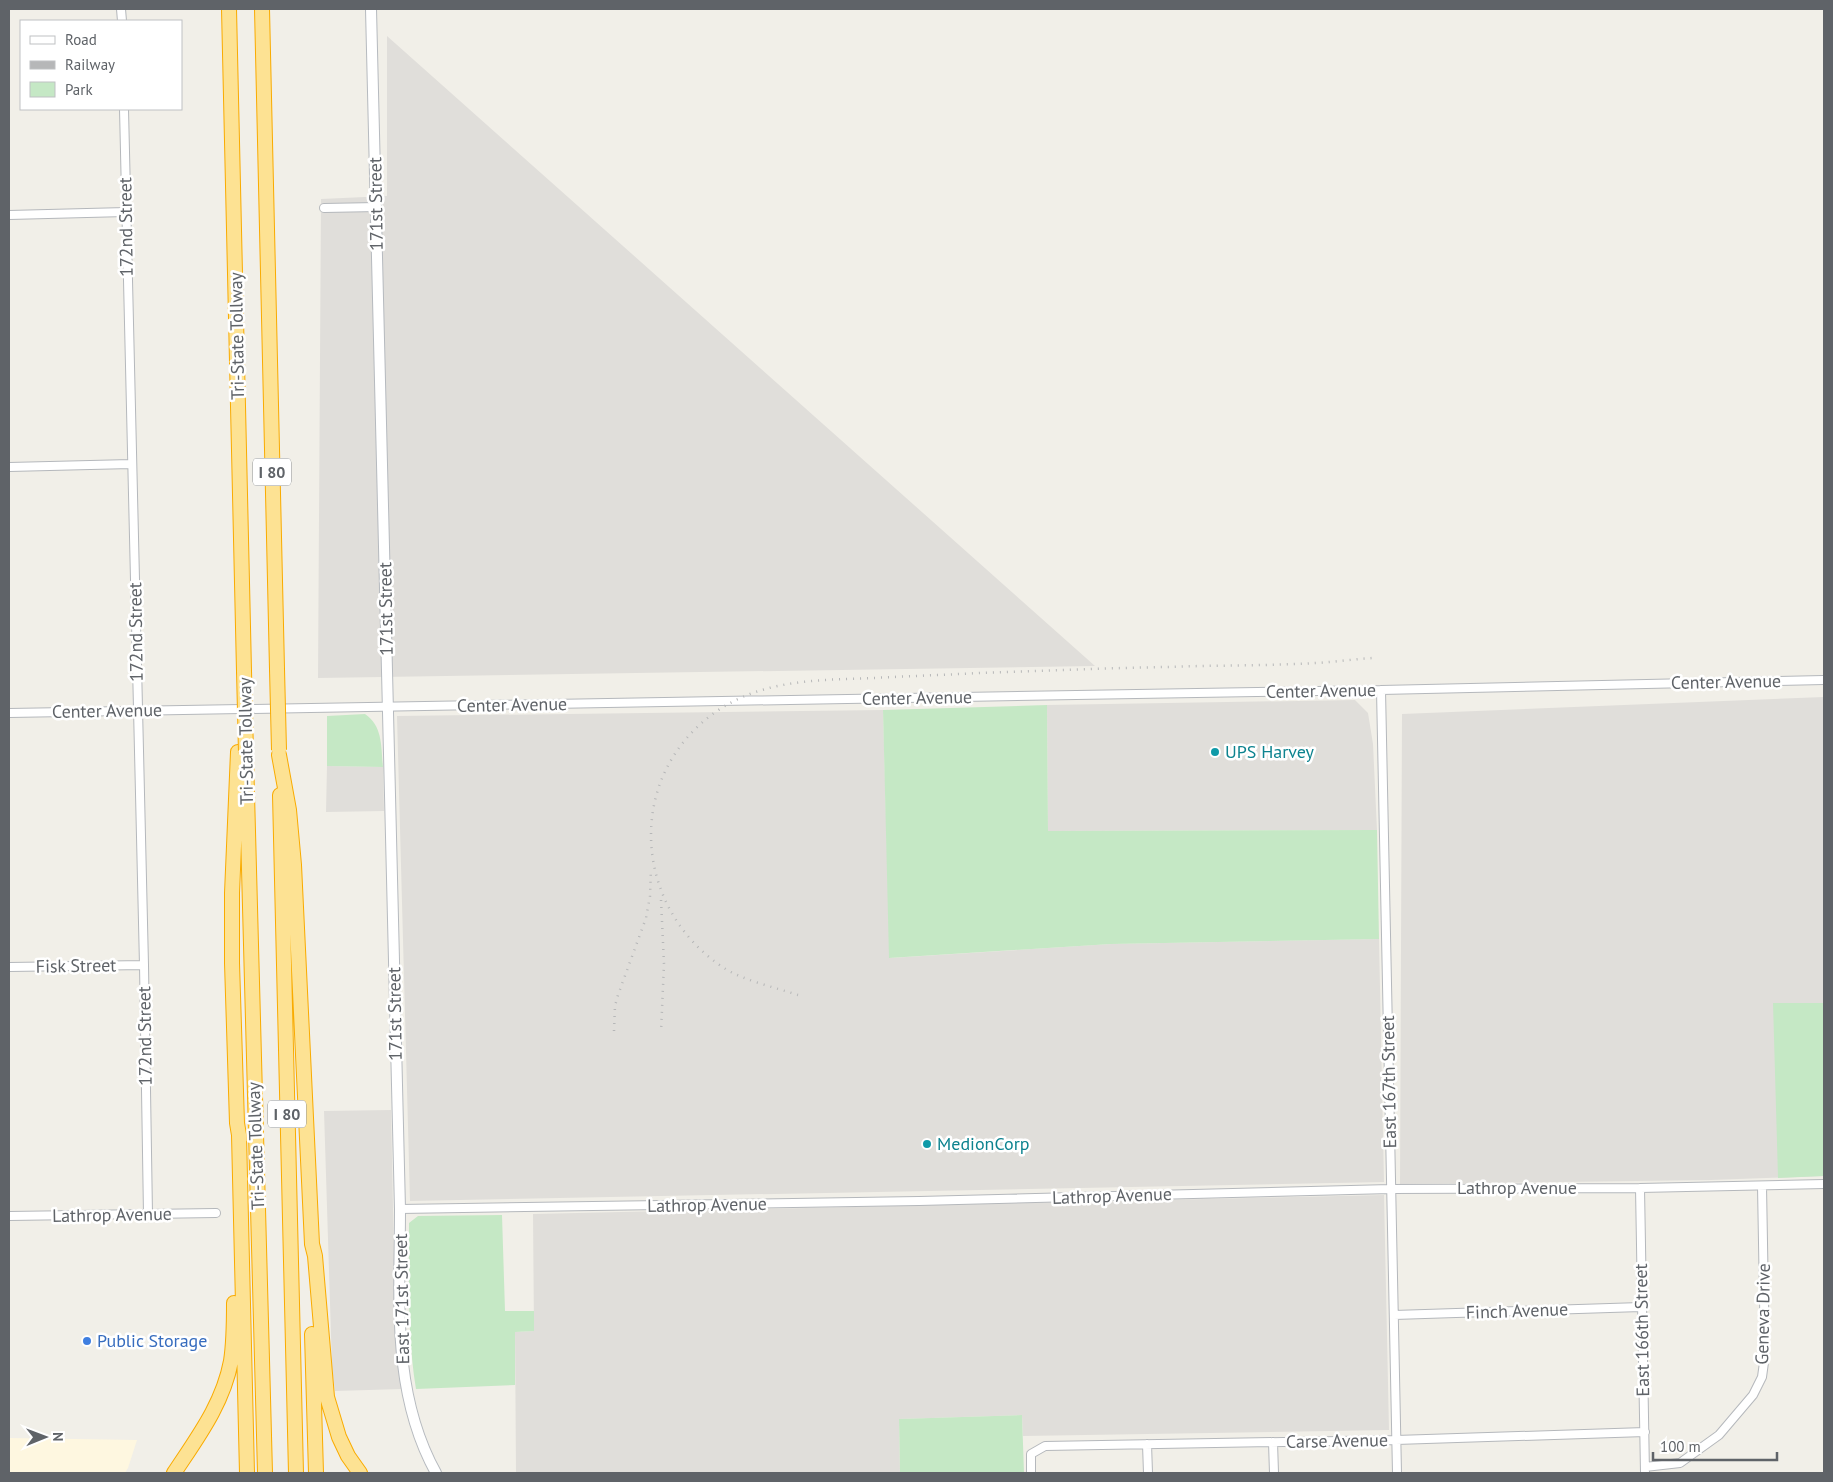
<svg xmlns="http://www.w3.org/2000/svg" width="1833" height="1482" font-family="'PT Sans',sans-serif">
<rect width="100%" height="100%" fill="#f1efe8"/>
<path fill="#fef7e0" d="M9 1438 137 1440 128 1468 125 1473H9Z"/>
<path fill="#e0deda" d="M387 36 1095 666 318 678 321 199 387 196Z
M1824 697V1176L1711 1180 1400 1184 1402 714Z
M1355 700 1368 713 1373 744 1377 830 1048 831 1047 705Z
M883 710 890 958 1111 944 1379 939 1384 1182 410 1201 397 716Z
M327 766 383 767 384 811 326 812Z
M391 1110 396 1355 402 1389 335 1391 332 1367 324 1111Z
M1384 1195 1389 1430 1023 1436 1022 1415 899 1419 900 1473H516L515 1332 534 1331 533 1214Z"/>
<path fill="#c5e8c5" d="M1047 705 1048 831 1377 830 1379 939 1111 944 889 958 883 710Z
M365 714C383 726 381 747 383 767L327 766V716Z
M1773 1003H1824V1176L1778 1178Z
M502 1215 505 1311H534V1331L515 1332V1385L416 1389C407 1334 409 1278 409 1223L418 1216Z
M1022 1415 1024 1473H900L899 1419Z"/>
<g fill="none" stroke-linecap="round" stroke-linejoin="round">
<defs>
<path id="street" d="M121 9 122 21
M124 109 144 965 148 1214
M324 208 377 207
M9 215 126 212
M9 467 131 464
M1381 690 1397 1473
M9 713 1381 690 1824 680
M9 967 144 965
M1640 1188 1645 1473
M400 1209 919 1201 1391 1189 1640 1188 1824 1184
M9 1216 216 1213
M1394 1315 1641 1307
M1273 1442 1274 1473
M1147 1444 1148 1473
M1645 1467 1680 1463 1719 1435 1753 1395 1762 1377 1765 1355 1762 1186
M1031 1473V1454L1045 1446 1396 1440 1645 1432"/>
<path id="secondary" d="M371 9 400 1209C400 1299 391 1392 436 1473"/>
<path id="highway" d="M229 9 244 671
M262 9 277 669
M238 752 232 893V963L237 1123 239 1135 247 1473
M279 755 289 810 294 865 312 1244 315 1256 327 1397 339 1437 348 1456 360 1473
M246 756 265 1473
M280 795 296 1473
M312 1334 316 1473
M174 1473C197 1438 223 1404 231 1361 234 1342 234 1323 234 1303"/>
</defs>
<use href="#street" stroke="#b5b8bc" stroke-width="10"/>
<use href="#secondary" stroke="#b6babf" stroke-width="12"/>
<use href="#highway" stroke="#f9ab00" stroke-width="16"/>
<use href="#street" stroke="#fff" stroke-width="8"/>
<use href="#secondary" stroke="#fff" stroke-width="10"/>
<use href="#highway" stroke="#fde293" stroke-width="14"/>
<path stroke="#b6b7b8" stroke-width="2.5" stroke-dasharray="1 6" stroke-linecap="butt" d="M661 900 664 964 661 1032
M798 995C777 988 742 980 724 968 632 908 624 775 717 711 764 679 820 680 874 678 909 676 944 675 979 673 1042 671 1105 668 1168 667 1217 665 1267 666 1316 663 1335 662 1354 659 1373 658
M614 1031 615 1006 618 995 646 918 650 896 651 869"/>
<defs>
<path id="highway-bridge" d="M277 669 279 750
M244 671 246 753"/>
</defs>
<use href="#highway-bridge" stroke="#f9ab00" stroke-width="16" stroke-linecap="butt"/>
<use href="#highway-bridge" stroke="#fde293" stroke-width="14"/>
</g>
<g fill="#0f9aa8" stroke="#fff" stroke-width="2">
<circle cx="1215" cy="752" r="5"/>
<circle cx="927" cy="1144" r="5"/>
</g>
<circle fill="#3f7fe0" stroke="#fff" stroke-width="2" cx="87" cy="1341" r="5"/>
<g text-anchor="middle" stroke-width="5" stroke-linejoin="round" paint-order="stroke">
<g fill="#fff" stroke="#8f9295" stroke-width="1">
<rect x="253" y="458.5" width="38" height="27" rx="4"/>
<rect x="268" y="1100.5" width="38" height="27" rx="4"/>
</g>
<g font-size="16" font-weight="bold" fill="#5f6368">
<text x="272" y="478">I 80</text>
<text x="287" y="1120">I 80</text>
</g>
<g font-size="18" fill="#5f6368" stroke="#fff">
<text transform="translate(376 204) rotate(-91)" y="6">171st Street</text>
<text transform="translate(126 227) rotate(-91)" y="6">172nd Street</text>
<text transform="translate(237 336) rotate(-91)" y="6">Tri-State Tollway</text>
<text transform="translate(386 609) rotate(-91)" y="6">171st Street</text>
<text transform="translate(136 632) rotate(-91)" y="6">172nd Street</text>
<text transform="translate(1726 682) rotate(-1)" y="6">Center Avenue</text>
<text transform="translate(1321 691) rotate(-1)" y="6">Center Avenue</text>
<text transform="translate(917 698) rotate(-1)" y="6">Center Avenue</text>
<text transform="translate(512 705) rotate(-1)" y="6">Center Avenue</text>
<text transform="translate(107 711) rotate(-1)" y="6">Center Avenue</text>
<text transform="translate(246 741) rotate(-91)" y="6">Tri-State Tollway</text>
<text transform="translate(76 966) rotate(-1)" y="6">Fisk Street</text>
<text transform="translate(395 1014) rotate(-91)" y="6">171st Street</text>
<text transform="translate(145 1036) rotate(-91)" y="6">172nd Street</text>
<text transform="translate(1389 1082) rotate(-91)" y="6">East 167th Street</text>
<text transform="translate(256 1146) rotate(-92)" y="6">Tri-State Tollway</text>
<text x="1517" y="1194">Lathrop Avenue</text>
<text transform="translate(1112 1196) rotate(-2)" y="6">Lathrop Avenue</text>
<text transform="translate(707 1205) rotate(-1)" y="6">Lathrop Avenue</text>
<text transform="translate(112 1215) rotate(-1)" y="6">Lathrop Avenue</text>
<text transform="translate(402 1299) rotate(-91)" y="6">East 171st Street</text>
<text transform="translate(1517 1311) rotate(-2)" y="6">Finch Avenue</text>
<text transform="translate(1763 1314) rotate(-89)" y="6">Geneva Drive</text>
<text transform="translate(1642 1330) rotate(-91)" y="6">East 166th Street</text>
<text transform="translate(1337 1441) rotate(-1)" y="6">Carse Avenue</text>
</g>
<g font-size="18" fill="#0d838f" stroke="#fff" text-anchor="start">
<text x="1225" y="758">UPS Harvey</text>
<text x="937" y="1150">MedionCorp</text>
</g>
<g font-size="18" fill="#366cbe" stroke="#fff" text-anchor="start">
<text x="97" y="1347">Public Storage</text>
</g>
</g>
<rect width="1833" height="1482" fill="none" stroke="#5f6368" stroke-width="20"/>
<rect x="20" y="20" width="162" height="90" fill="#ffffff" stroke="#bfc1c3"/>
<rect x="30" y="36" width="25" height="8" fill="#ffffff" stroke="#bfc1c3"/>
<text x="65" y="45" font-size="15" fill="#5f6368">Road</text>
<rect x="30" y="61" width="25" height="8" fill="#b6b7b8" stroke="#bfc1c3"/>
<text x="65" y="70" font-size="15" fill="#5f6368">Railway</text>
<rect x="30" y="82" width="25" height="15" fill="#c5e8c5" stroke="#bfc1c3"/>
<text x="65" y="95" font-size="15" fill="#5f6368">Park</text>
<g transform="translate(45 1437) rotate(89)" stroke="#ffffff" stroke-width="4" paint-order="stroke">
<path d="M0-4L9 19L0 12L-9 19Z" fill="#5f6368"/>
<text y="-8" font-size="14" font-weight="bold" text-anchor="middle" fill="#5f6368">N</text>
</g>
<path d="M1653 1452v8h124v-8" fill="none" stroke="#5f6368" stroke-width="2.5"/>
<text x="1660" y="1452" font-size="15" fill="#5f6368" stroke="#ffffff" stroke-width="4" paint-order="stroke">100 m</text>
</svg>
